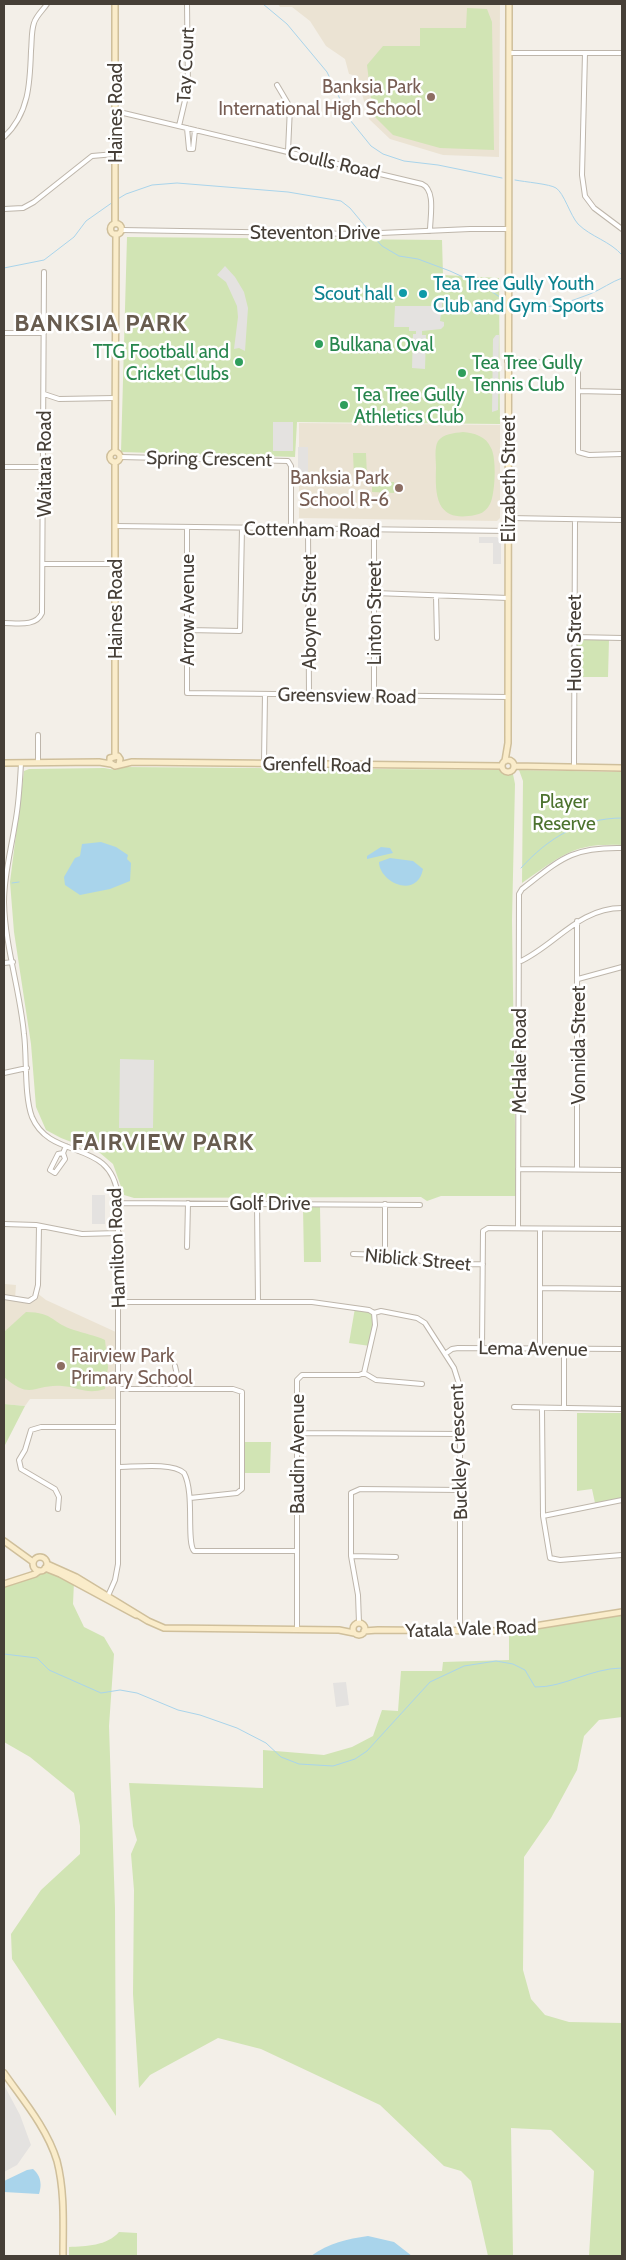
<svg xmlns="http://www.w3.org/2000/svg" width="626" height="2260" font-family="Cabin,sans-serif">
<rect width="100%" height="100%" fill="#f3efe8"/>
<path fill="#ebe3d3" d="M278 4H500L499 157 443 155 390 139 369 119 357 76 349 74 345 59 326 46 310 21 292 7H280Z
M299 423 500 425V518L497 521 299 518Z
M4 1279 5 1284 16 1285 15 1299 29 1301 37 1293 46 1300 118 1333V1399H30L25 1406 4 1404Z"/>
<path fill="#d1e4b4" d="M467 8 487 9 492 22 494 150 440 148 393 135 373 115 367 65 383 46H420V28H466Z
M127 237 442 240 443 275 499 278 500 424 297 422 295 457 121 452Z
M463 432C474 433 486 436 491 448 497 458 495 495 490 504 487 510 482 514 475 515 436 523 435 496 436 468 436 460 434 448 438 441 443 434 454 433 463 432Z
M353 453H366L367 477H354Z
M372 481 394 482V493L372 492Z
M581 640H609L608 677H577V644Z
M122 767 500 770 513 774 515 784 512 920 516 1196H441L427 1201 421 1197 134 1198 124 1195 113 1164 100 1153 61 1138 46 1130 36 1107 31 1044 14 932 10 882 24 771 29 769 104 768 116 770Z
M519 770 622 772V845C571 843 562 856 522 883L523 781Z
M303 1207H320L321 1262H304Z
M355 1308 369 1310 376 1317 370 1346 349 1343Z
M26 1312C54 1312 53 1324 74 1330 85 1334 95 1335 105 1340L108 1367 105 1389C86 1395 79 1387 62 1386 34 1384 31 1401 4 1377V1332Z
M4 1404 25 1406 4 1447Z
M577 1413H622V1498L595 1503 592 1489 577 1491Z
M245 1442H271L270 1473H245Z
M37 1570 60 1574 74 1582 73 1604 84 1627 104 1637 114 1654 109 1726 115 1908 116 2116 12 1959 11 1934 41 1890 80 1854V1826L74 1793 30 1757 4 1742V1582Z
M622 1612V1717L599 1720 584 1736 577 1770 551 1818 524 1857 523 1970 531 1999 545 2015 569 2022 622 2023V2256H589L594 2171 551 2130 511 2128 513 2256H488L471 2181 461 2171 444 2166 380 2105 261 2049 218 2038 150 2075 139 2088 133 1994 134 1890 131 1854 137 1840 133 1826 129 1783 263 1788V1750L324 1755 352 1747 373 1736 382 1710 398 1711 401 1671H442L443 1662 509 1660V1630Z
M119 2232 137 2233V2256H69V2247C86 2246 107 2246 119 2232Z"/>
<path fill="#e4e2e0" d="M225 266 235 277 244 292 248 308 245 351 239 348 234 349 238 317 237 306 226 282 217 275Z
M435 299H443L440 321 444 322V326L441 329 422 331V335H426L425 369 412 368 413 334H416V331H409V327H394L395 306H435Z
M496 335H499L498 410 492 412 493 339Z
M273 422H293V451H273Z
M298 447H308V474H298Z
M310 477 344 478 343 486H310Z
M479 537H497L501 541V564H493V543H479Z
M120 1059 154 1060 153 1128H119Z
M92 1195H105V1224H92Z
M346 1682 349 1705 336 1707 333 1683Z
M4 2085 20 2115 31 2145 17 2165 4 2172Z"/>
<path fill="#a9d4eb" d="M101 842 116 847 128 855 127 859 131 863 130 881 110 889 80 895 65 885 64 877 75 858 80 856 82 844Z
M381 847 390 848 393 853 367 859V856Z
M390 858 413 861 423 869C417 900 379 882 379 862Z
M33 2169C41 2176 42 2184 39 2194L4 2192V2181L27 2170Z
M368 2236 394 2242 412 2256H311C329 2243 347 2239 368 2236Z"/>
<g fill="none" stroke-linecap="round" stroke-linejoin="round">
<path stroke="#a9d4eb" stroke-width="1" d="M263 4 287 24 327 72 350 120 371 146 383 154 404 161 438 165 502 178
M603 4H622
M515 180C525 182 550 184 556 188 564 193 570 215 578 224 591 237 610 241 622 255
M116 200 126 194 152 185 177 183 288 192 341 201 350 208 370 232
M372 235 382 246 399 256 418 259 450 271 485 287 507 302
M4 268 44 260 74 237 86 221 113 202
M510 304C540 313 563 304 590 294 602 289 611 282 622 278
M521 868C548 838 581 818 622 818
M12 883 19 882
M4 1654 37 1658 49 1670 101 1693 120 1690 137 1693 178 1710 200 1715 237 1728 266 1743 281 1757 299 1764 333 1766 355 1759 367 1751 430 1682 464 1666 496 1661 513 1664 525 1670 535 1687C563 1688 591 1668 622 1668"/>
<defs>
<path id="street" d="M509 53H622
M585 53 582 175 585 196 594 208 622 229
M277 85 290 107 288 151
M115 111 422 184C436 190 430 217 430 231
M179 126 188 88 187 4
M187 128 189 149H193L195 130
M4 137C29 114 30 83 31 51 32 42 31 32 34 23 36 16 43 10 47 4
M4 209 23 208 34 202 92 156 115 154
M121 230 358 234 470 229H508
M4 333H44
M507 361 576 364 578 369V452L589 455 622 454
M578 391 622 392
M44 394 59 399 115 398
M120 457 288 461 291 466V529
M4 467H44
M509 518 622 520
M115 526 509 531
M187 527V693L508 697
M308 529 309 695
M43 564H115
M375 593 508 598
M436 596 437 638
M4 623C17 623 36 627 42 613L44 272
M188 630 240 631 242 528
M574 637 622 638
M374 696V530
M38 735V763
M264 762 265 694
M21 763C20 783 19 804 15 824 11 850 4 875 4 902 5 947 20 990 24 1034 27 1057 24 1096 32 1117 51 1162 112 1137 118 1197V1564L115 1580 107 1598
M574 767 575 520
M577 921V1169
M519 962C555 946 578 908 622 908
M4 963 13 962
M578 979 622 967
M4 1073 27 1068
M63 1153 58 1154 50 1170 55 1173 65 1159 63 1153 66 1146
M518 1169 622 1170
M119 1203 420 1205
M257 1203 258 1302
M385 1204V1255
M4 1224 36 1225 82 1234 119 1233
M518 1228 519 894 522 889C561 859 571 847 622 848
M540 1229V1348
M187 1247 188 1203
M353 1254 385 1255 446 1265 483 1264
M541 1288 622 1289
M4 1297 29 1301 35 1297 38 1285 39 1226
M119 1302H312L369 1310 374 1313 381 1311 417 1318 425 1323 454 1368 460 1387V1630
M482 1348 483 1231 488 1228 622 1229
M564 1349V1408
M445 1354 452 1349 458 1348 622 1349
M175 1366 180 1388
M364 1373 376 1380 422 1384
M118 1389H233L242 1392V1489L237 1493 190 1498
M514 1407 622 1409
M542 1409 543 1516 550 1558 560 1560 622 1555
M297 1433 461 1434
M118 1467C134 1467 173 1462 184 1473 195 1493 186 1542 194 1551H297
M58 1509 59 1497 55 1489 21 1469 19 1460 25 1450 31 1430 41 1427H118
M543 1516 622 1500
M351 1556 396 1557
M359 1623 358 1595 351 1556V1493L360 1489 461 1490
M297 1630V1380L302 1375H359L364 1373 375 1325 374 1313"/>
<path id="secondary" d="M115 4V223
M110.5 229a5.5 5.5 0 1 1 11 0a5.5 5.5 0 1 1-11 0Z
M110 457a5 5 0 1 1 10 0a5 5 0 1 1-10 0Z
M115 452 116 234
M115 462V756
M502 766a6 6 0 1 1 12 0a6 6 0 1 1-12 0Z
M505 761 508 743 509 4
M4 763 99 762 111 764
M119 764 120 759 118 756 110 758V763L115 766 132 762 502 766
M514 766 622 768
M4 1541 33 1562
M33 1564a7 7 0 1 1 14 0a7 7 0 1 1-14 0Z
M47 1564 76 1577 148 1621 164 1628 339 1630 354 1633
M45 1568 60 1574 136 1615
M4 1584 35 1574 39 1571
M353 1629a6 6 0 1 1 12 0a6 6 0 1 1-12 0Z
M364 1631 378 1630 504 1631 622 1612
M4 2073C23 2100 47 2128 57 2161 65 2192 63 2225 63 2256"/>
</defs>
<use href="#street" stroke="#beb6ab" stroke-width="6"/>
<use href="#secondary" stroke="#cfbf9b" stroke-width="8"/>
<use href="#street" stroke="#fff" stroke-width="4"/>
<use href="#secondary" stroke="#faecca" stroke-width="5"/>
</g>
<g fill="#8d6e63" stroke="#fff" stroke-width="2">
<circle cx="431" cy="97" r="5"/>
<circle cx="399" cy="488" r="5"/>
<circle cx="61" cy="1366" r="5"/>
</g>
<g fill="#0f9aa8" stroke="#fff" stroke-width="2">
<circle cx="403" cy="293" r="5"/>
<circle cx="423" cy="294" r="5"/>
</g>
<g fill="#2e9e5b" stroke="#fff" stroke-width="2">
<circle cx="319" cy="344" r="5"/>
<circle cx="239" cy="362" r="5"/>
<circle cx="462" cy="373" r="5"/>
<circle cx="344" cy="405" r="5"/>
</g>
<g text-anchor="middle" stroke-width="5" stroke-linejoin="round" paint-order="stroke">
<g font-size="19" fill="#463f37" stroke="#fff">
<text transform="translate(185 65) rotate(-87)" y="7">Tay Court</text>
<text transform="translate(115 113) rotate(-90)" y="7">Haines Road</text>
<text transform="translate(334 162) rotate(13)" y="7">Coulls Road</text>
<text x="315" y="239">Steventon Drive</text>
<text transform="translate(209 458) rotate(1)" y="7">Spring Crescent</text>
<text transform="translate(44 464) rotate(-90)" y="7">Waitara Road</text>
<text transform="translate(508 479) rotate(-90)" y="7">Elizabeth Street</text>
<text transform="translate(312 529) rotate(1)" y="7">Cottenham Road</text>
<text transform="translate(115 609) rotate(-90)" y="7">Haines Road</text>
<text transform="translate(187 610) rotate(-90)" y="7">Arrow Avenue</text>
<text transform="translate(309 612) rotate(-90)" y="7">Aboyne Street</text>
<text transform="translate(374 613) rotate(-90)" y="7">Linton Street</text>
<text transform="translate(574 643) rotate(-90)" y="7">Huon Street</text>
<text transform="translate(347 695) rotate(1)" y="7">Greensview Road</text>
<text transform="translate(317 764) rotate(1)" y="7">Grenfell Road</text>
<text transform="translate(578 1045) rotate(-90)" y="7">Vonnida Street</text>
<text transform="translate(519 1061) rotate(-90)" y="7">McHale Road</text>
<text x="270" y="1210">Golf Drive</text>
<text transform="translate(116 1248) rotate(-92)" y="7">Hamilton Road</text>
<text transform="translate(418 1259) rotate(5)" y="7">Niblick Street</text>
<text transform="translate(533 1348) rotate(1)" y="7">Lema Avenue</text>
<text transform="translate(458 1452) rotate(-92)" y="7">Buckley Crescent</text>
<text transform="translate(297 1454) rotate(-90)" y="7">Baudin Avenue</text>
<text transform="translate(471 1628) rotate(-2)" y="7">Yatala Vale Road</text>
</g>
<g font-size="19" fill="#785e54" stroke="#fff" text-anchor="end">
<text x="421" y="93">Banksia Park<tspan x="421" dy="22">International High School</tspan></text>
<text x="389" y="484">Banksia Park<tspan x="389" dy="22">School R-6</tspan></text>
<text x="71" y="1362" text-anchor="start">Fairview Park<tspan x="71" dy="22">Primary School</tspan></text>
</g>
<g font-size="19" fill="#0d838f" stroke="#fff" text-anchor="start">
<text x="433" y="290">Tea Tree Gully Youth<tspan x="433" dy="22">Club and Gym Sports</tspan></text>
<text x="393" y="300" text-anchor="end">Scout hall</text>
</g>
<g font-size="19" fill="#27864d" stroke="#fff" text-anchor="start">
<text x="329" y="351">Bulkana Oval</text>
<text x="229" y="358" text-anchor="end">TTG Football and<tspan x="229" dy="22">Cricket Clubs</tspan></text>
<text x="472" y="369">Tea Tree Gully<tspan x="472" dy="22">Tennis Club</tspan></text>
<text x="354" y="401">Tea Tree Gully<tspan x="354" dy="22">Athletics Club</tspan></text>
</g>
<g font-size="19" fill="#4d732f" stroke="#fff">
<text x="564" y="808">Player<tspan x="564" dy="22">Reserve</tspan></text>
</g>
<g font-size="24" font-weight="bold" letter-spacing="1" fill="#685c4f" stroke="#fff">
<text x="101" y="331">BANKSIA PARK</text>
<text x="163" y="1150">FAIRVIEW PARK</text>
</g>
</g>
<rect width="626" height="2260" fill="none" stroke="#463f37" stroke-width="10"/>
</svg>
